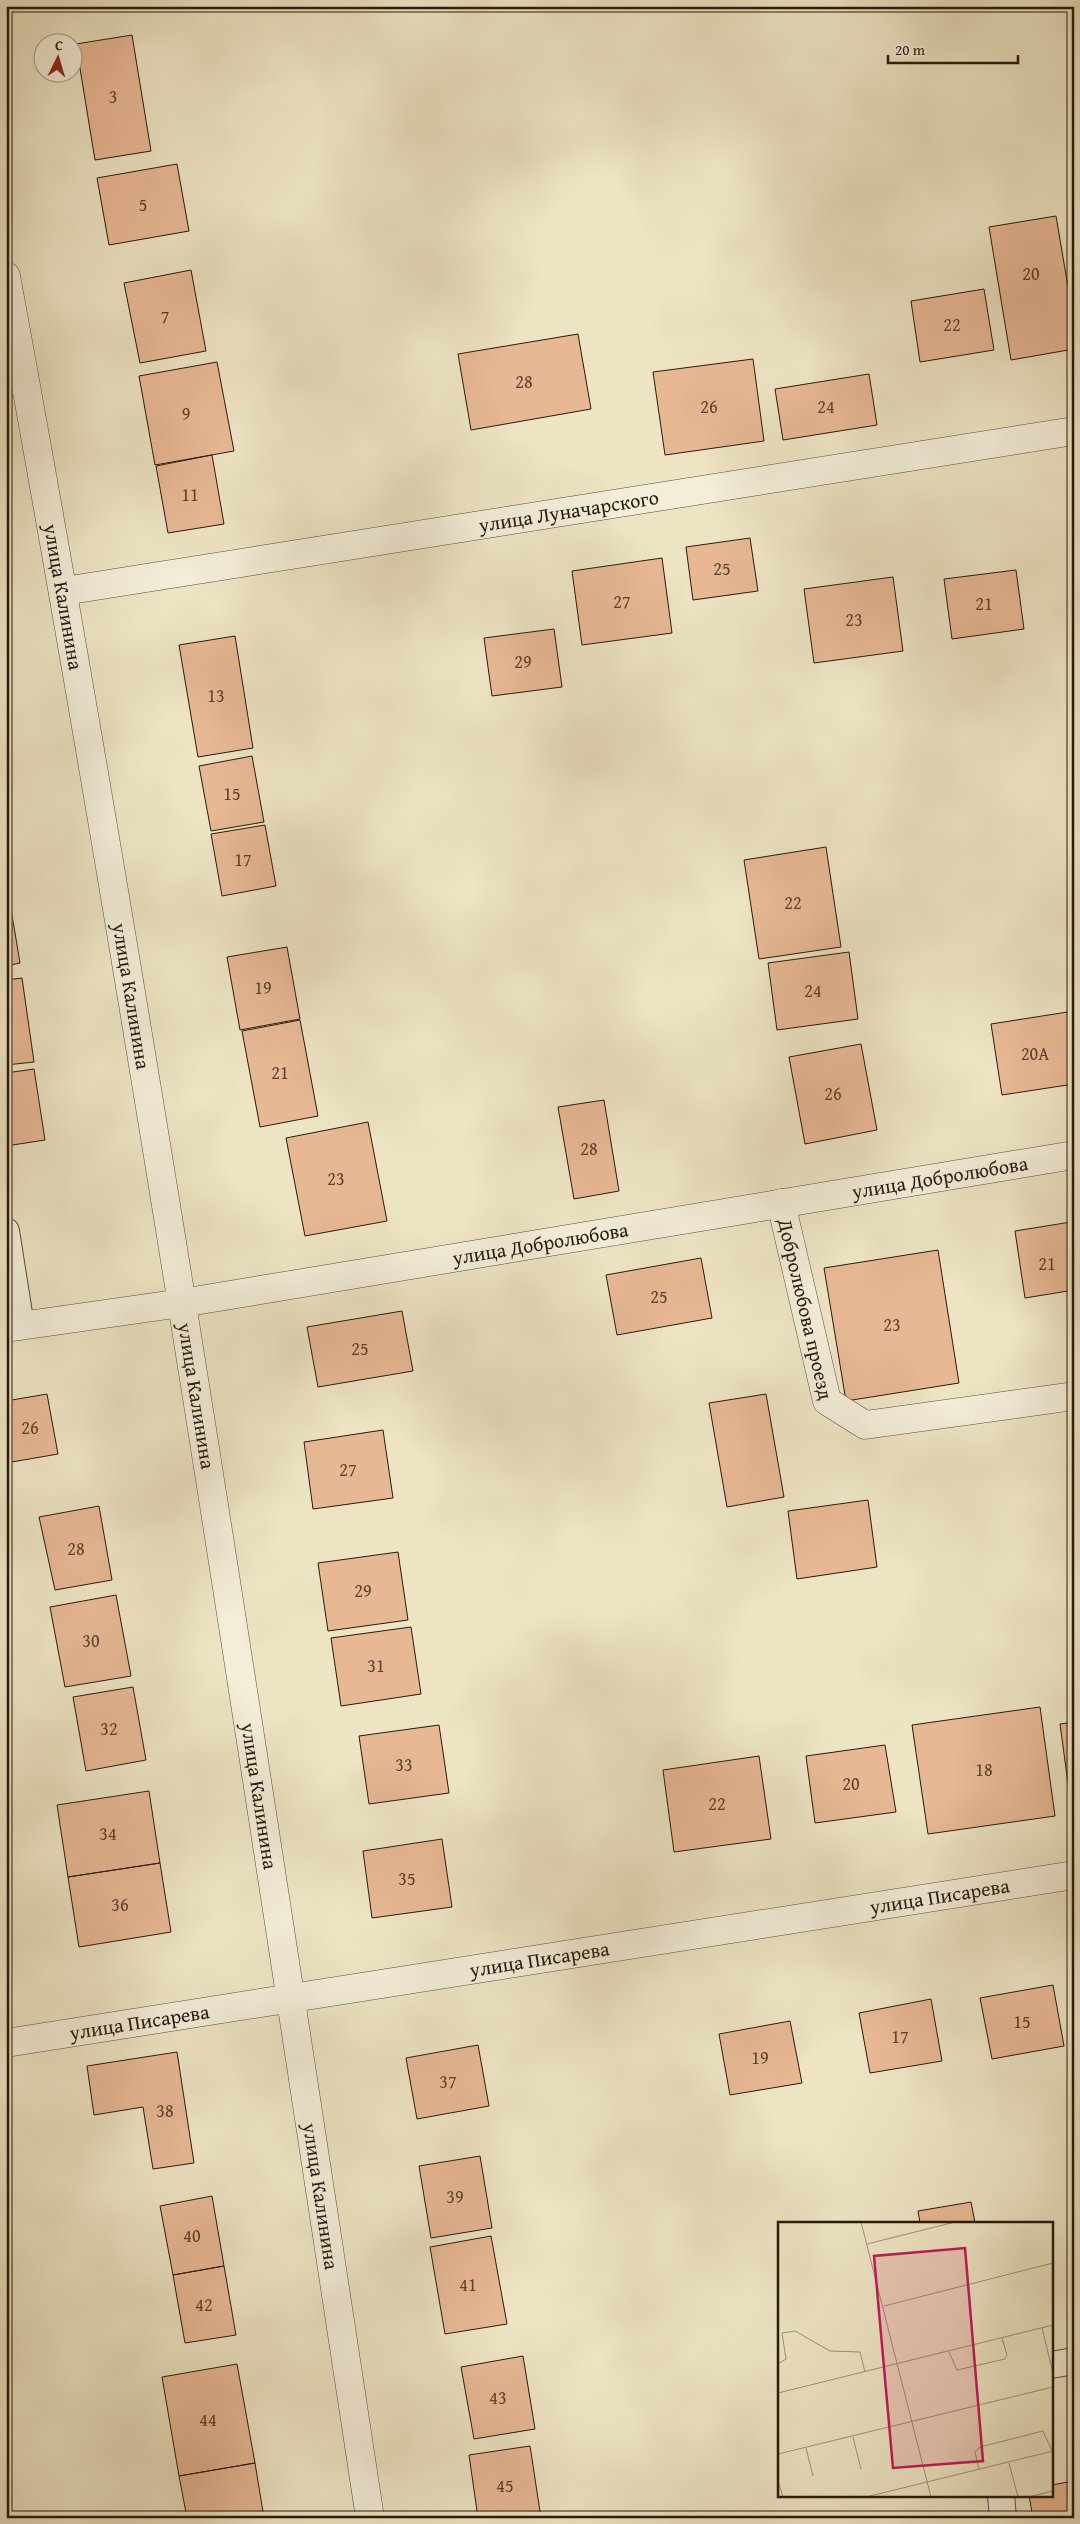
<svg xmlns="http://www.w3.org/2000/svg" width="1080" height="2524" font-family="'Gentium Book Plus',serif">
<rect width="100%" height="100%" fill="#ede4c4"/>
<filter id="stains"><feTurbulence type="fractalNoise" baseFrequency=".004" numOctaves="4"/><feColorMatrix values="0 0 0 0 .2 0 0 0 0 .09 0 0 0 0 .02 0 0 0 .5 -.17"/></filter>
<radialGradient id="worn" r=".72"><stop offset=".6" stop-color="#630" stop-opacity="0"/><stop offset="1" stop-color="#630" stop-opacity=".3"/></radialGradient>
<path fill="#e8b895" stroke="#291a0c" d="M132 35 151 151 95 160 76 44Z
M177 164 189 231 109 245 97 178Z
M1056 216 1074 322V349L1011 360 989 227Z
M191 270 206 351 140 363 124 283Z
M984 289 994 350 920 362 911 301Z
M578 334 591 409 471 430 458 354Z
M753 359 764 441 665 455 653 372Z
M217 362 234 451 155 465 139 376Z
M869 374 877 425 783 440 775 389Z
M212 455 224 524 168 533 156 466Z
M750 538 758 591 693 600 686 547Z
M662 558 672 633 582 645 572 571Z
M1016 570 1024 629 952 639 944 579Z
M893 577 903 651 814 663 804 589Z
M554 629 562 687 492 696 484 638Z
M235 636 253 748 198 757 179 645Z
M252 756 264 822 211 831 199 766Z
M265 825 276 886 222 896 211 834Z
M826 847 841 947 759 959 744 860Z
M6 879 20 963 6 966Z
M287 947 300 1019 240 1030 227 957Z
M849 952 858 1019 777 1030 768 963Z
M22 978 34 1062 6 1065V980Z
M1074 1011V1084L1002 1095 991 1024Z
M300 1020 318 1116 260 1127 242 1031Z
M861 1044 877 1130 805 1144 789 1057Z
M34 1069 45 1140 6 1146V1073Z
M604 1100 619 1191 574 1199 558 1107Z
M368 1122 387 1221 305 1236 286 1138Z
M1071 1222 1074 1238V1290L1025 1298 1015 1231Z
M938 1250 959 1383 846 1401 824 1268Z
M701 1258 712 1318 617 1335 606 1275Z
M402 1311 413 1371 318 1387 307 1327Z
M47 1394 58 1454 6 1463V1401Z
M766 1394 784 1497 727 1507 709 1403Z
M383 1430 393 1498 313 1509 304 1442Z
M868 1500 877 1567 797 1579 788 1511Z
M99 1506 112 1580 55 1590 39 1517Z
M398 1552 408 1620 328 1631 318 1563Z
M116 1595 131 1676 65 1687 50 1607Z
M411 1627 421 1694 341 1706 331 1638Z
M133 1687 146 1760 86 1771 73 1697Z
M1040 1707 1055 1816 928 1834 912 1725Z
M1074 1722V1791H1069L1060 1724Z
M439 1725 449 1793 369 1804 359 1736Z
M885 1745 896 1812 815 1823 806 1756Z
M759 1756 771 1839 674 1852 663 1770Z
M149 1791 160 1863 68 1877 57 1805Z
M442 1839 452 1907 372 1918 363 1851Z
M160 1863 171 1932 79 1947 68 1877Z
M1053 1985 1064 2046 992 2059 980 1998Z
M931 1999 942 2061 870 2073 859 2013Z
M790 2021 802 2083 730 2095 719 2034Z
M478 2045 489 2106 417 2119 406 2058Z
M177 2052 194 2163 153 2169 143 2107 94 2115 87 2066Z
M480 2156 492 2228 431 2238 419 2166Z
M212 2196 224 2266 173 2275 160 2206Z
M971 2202 975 2223H920L918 2211Z
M491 2236 507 2324 445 2334 430 2247Z
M224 2266 236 2335 185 2343 173 2275Z
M523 2356 535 2429 474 2439 461 2367Z
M237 2364 255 2463 179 2476 162 2377Z
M530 2446 541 2518H478L469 2455Z
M255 2463 264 2518H187L179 2476Z
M1074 2481V2518H1033L1029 2495H1051V2485Z"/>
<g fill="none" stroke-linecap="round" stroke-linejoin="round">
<defs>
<path id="service" d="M6 1231 21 1326
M1051 2365 1074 2361
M1001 2495 1003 2518"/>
<g id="minor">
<path id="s1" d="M6 276C143 1021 256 1769 370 2518"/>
<path id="s2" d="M64 591 1074 431"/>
<path id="s3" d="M781 1203 827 1401 865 1425 1074 1396"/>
<path id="s4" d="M6 1328 182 1303 1074 1155"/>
<path id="s5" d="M6 2043 1074 1875"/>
</g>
</defs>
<use href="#service" stroke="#5a4c3a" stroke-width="28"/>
<use href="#minor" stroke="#5a4c3a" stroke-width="29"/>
<use href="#service" stroke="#f3edd9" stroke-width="26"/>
<use href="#minor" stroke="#f3edd9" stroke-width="28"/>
</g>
<g text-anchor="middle" stroke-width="5" stroke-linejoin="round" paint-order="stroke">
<g font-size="18" fill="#59422e">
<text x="113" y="103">3</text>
<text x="143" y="211">5</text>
<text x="1031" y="280">20</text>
<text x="165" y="323">7</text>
<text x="952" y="331">22</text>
<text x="524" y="388">28</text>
<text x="709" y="413">26</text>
<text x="826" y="413">24</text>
<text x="186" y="420">9</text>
<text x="190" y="501">11</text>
<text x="722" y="575">25</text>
<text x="622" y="608">27</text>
<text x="984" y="610">21</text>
<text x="854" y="626">23</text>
<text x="523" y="668">29</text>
<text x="216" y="702">13</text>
<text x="232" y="800">15</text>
<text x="243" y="866">17</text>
<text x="793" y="909">22</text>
<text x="263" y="994">19</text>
<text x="813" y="997">24</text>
<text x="1035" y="1060">20А</text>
<text x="280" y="1079">21</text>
<text x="833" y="1100">26</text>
<text x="589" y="1155">28</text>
<text x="336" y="1185">23</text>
<text x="1047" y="1270">21</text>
<text x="659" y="1303">25</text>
<text x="892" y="1331">23</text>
<text x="360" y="1355">25</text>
<text x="30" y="1434">26</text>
<text x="348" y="1476">27</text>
<text x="76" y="1555">28</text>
<text x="363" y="1597">29</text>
<text x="91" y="1647">30</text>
<text x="376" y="1672">31</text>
<text x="109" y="1735">32</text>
<text x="404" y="1771">33</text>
<text x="984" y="1776">18</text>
<text x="851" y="1790">20</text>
<text x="717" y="1810">22</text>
<text x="108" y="1840">34</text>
<text x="407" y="1885">35</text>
<text x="120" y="1911">36</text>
<text x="1022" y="2028">15</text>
<text x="900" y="2043">17</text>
<text x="760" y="2064">19</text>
<text x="448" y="2088">37</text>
<text x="165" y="2117">38</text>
<text x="455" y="2203">39</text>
<text x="192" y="2242">40</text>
<text x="468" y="2291">41</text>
<text x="204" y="2311">42</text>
<text x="498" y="2404">43</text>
<text x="208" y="2426">44</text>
<text x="505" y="2492">45</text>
</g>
<g font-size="20" fill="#291a0c" stroke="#f3edd9">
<text dy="7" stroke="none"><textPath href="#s2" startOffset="511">улица Луначарского</textPath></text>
<text dy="7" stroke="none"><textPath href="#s1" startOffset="326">улица Калинина</textPath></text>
<text dy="7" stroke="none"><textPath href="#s1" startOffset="731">улица Калинина</textPath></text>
<text dy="7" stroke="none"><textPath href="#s4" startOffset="946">улица Добролюбова</textPath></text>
<text dy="7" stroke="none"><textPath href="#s4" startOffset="541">улица Добролюбова</textPath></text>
<text dy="7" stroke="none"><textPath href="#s3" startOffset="109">Добролюбова проезд</textPath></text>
<text dy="7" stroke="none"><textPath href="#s1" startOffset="1136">улица Калинина</textPath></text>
<text dy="7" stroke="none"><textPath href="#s1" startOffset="1541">улица Калинина</textPath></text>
<text dy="7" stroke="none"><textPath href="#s5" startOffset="945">улица Писарева</textPath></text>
<text dy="7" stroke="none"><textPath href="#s5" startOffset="540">улица Писарева</textPath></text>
<text dy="7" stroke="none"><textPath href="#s5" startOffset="135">улица Писарева</textPath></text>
<text dy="7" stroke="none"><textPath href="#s1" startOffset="1946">улица Калинина</textPath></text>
</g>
</g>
<g transform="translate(778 2222)">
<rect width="275" height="275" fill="#ede4c4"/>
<path fill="none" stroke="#9f937a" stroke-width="1" d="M83 0 153 275M89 22 177 0M106 84 275 41M264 106 275 151M171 130 179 148 227 137 229 133 224 116M0 142 8 137 4 111 17 109 52 129 82 130 87 150M0 171 275 103M75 215 83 247M28 226 35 254M0 232 275 165M231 241 240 275M201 248 197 230 202 225 265 209 274 229M0 259 5 275M88 275 275 229M250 275 275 269"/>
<path fill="#c2185b" fill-opacity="0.15" stroke="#c2185b" stroke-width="2.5" d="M187 26 205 239 115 246 96 34Z"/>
<rect width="275" height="275" fill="none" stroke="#291a0c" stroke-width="2.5"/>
</g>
<rect width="1080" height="2524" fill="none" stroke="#ede4c4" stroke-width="25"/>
<rect x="8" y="8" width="1065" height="2509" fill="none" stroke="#291a0c" stroke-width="2.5"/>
<rect x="12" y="12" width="1055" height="2499" fill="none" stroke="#291a0c"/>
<g transform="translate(58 58) rotate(5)"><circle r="24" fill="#f3edd9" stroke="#a29987"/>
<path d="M0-4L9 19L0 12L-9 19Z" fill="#8f2418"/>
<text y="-8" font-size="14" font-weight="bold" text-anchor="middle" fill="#291a0c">С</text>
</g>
<path d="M888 55v8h130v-8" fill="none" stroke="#291a0c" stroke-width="2.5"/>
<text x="895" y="55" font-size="15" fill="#291a0c" stroke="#f3edd9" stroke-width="4" paint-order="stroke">20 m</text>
<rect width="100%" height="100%" filter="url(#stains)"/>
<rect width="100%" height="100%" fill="url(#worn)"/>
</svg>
